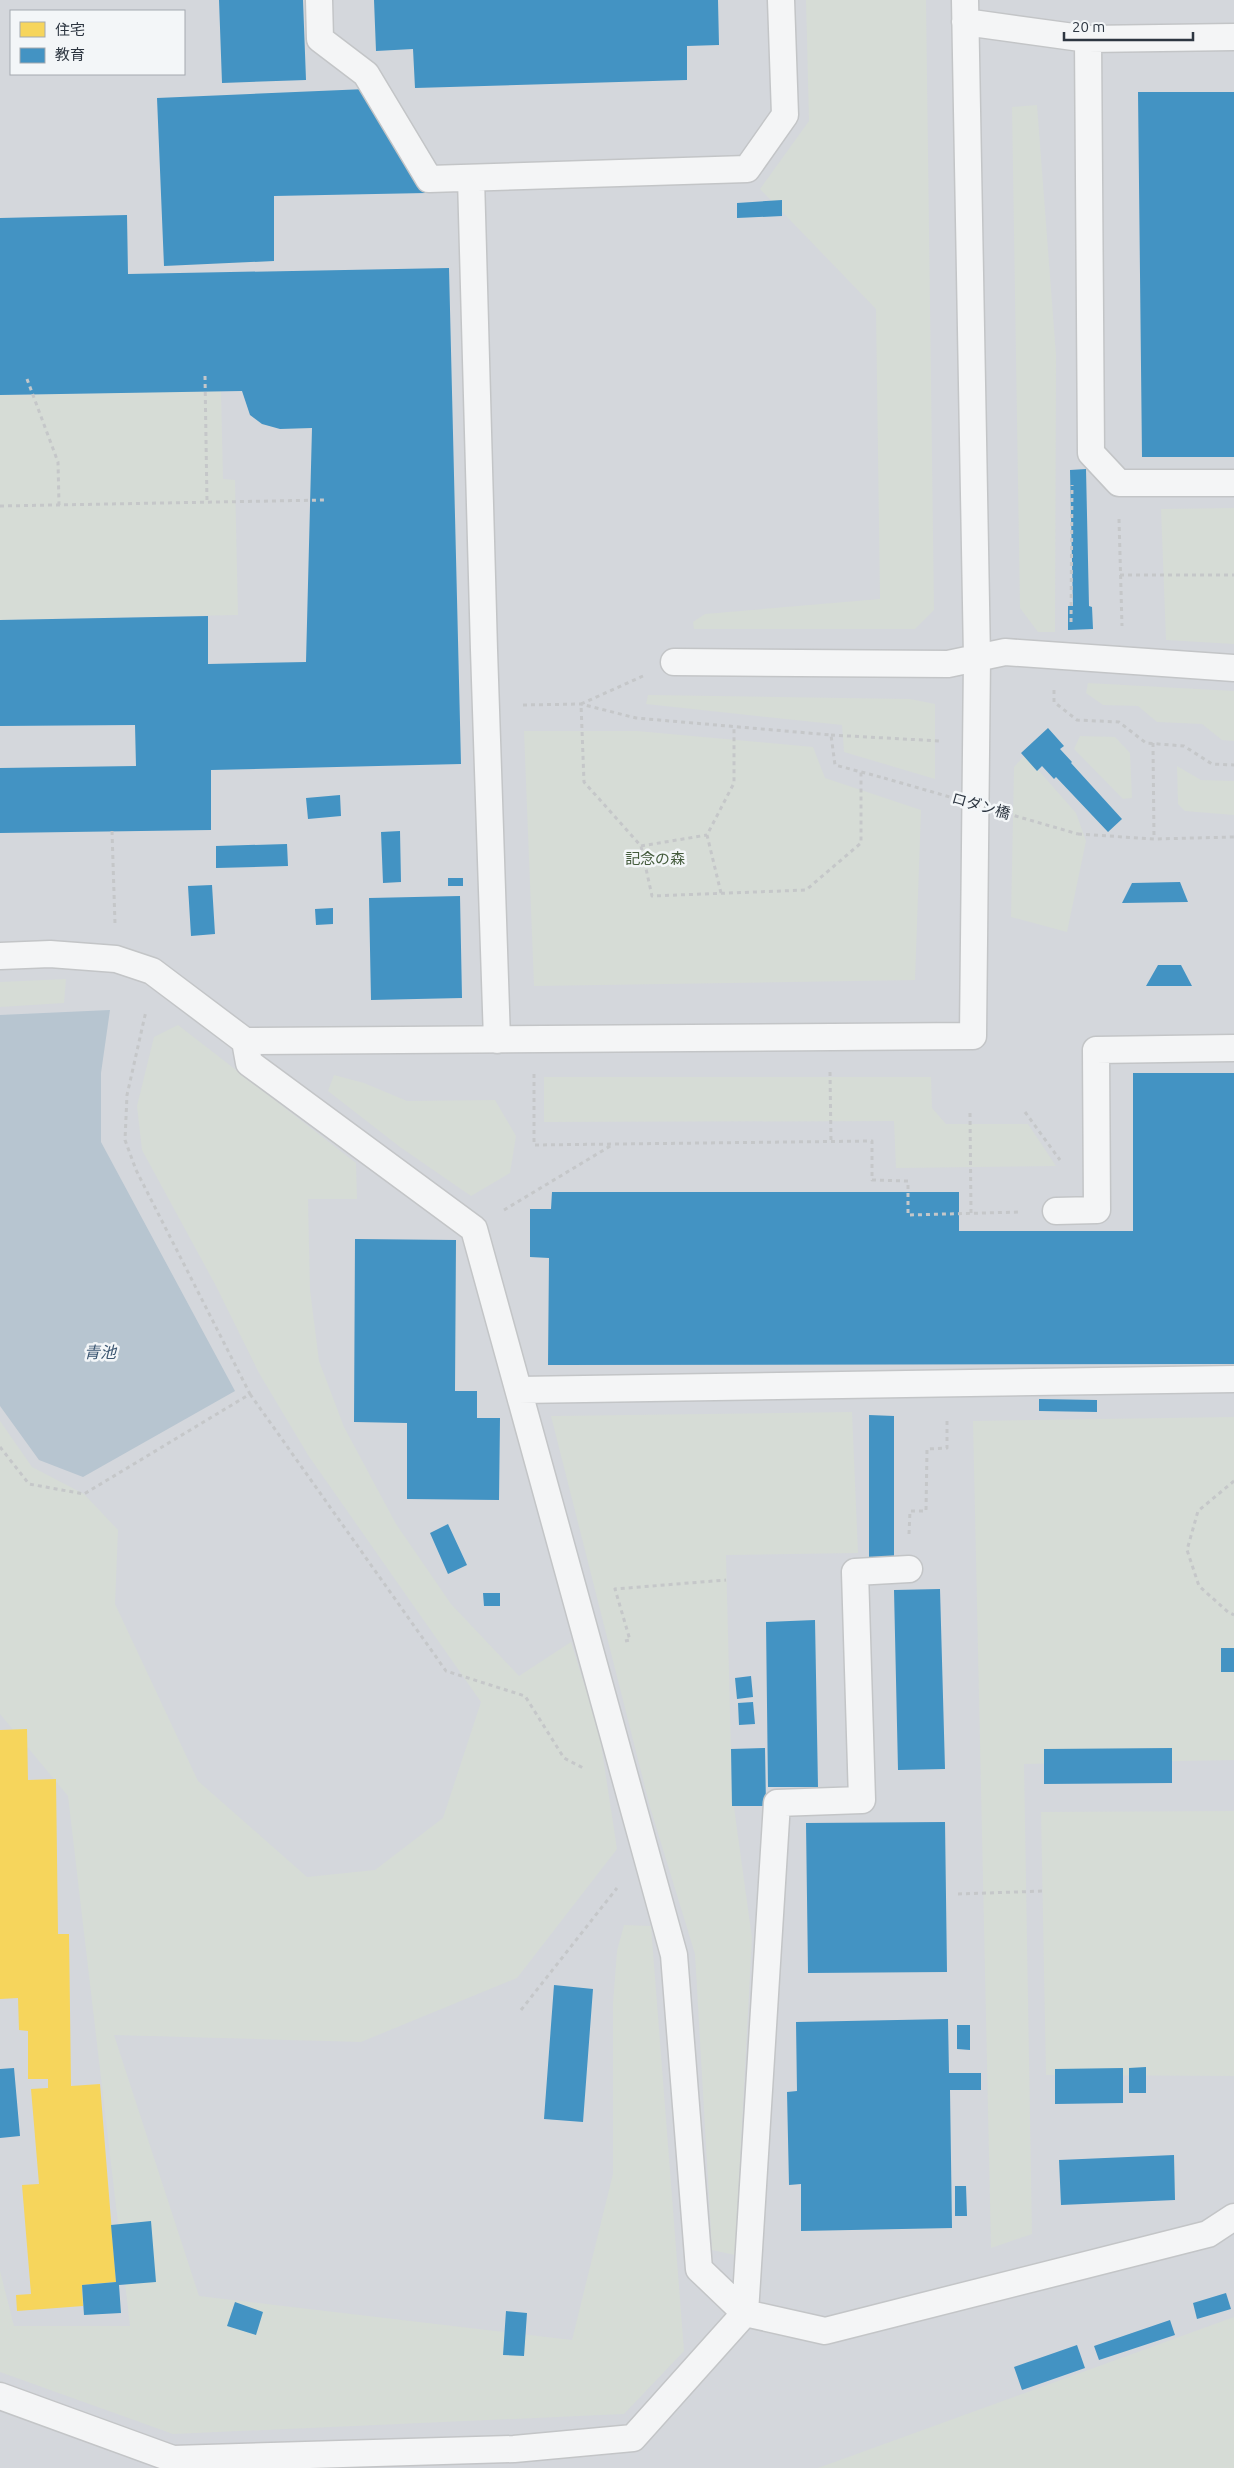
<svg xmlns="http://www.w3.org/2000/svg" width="1234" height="2468" font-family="Ubuntu,'Noto Sans JP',sans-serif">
<rect width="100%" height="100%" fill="#e5e7e9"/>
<path fill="#d4d7dc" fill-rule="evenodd" d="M0 0H1234V2468H0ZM11 11H184V74H11Z"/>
<path fill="#d6dcd6" d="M806 0H926L934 610 915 629H694L693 622 705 614 880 599 876 309 760 189 809 121Z
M1037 105 1056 355 1055 632H1038L1020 608 1012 107Z
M221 391 223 479 235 480 238 615 0 620V395Z
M1234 508V644L1166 640 1161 509Z
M1088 683 1234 691V741L1222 740 1202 724 1157 722 1138 706 1103 705 1086 693Z
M648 695 910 699 935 704V779L844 752 842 725 646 704Z
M524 731H637L813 747 825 778 921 810 915 980 534 986Z
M1080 736 1115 737 1130 753 1132 798 1123 799 1074 749Z
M1025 755 1076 813 1086 841 1067 932 1011 917 1014 767Z
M1177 766 1201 780 1234 781V815L1185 811 1178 804Z
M66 979 64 1003 0 1007V982Z
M178 1025 356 1163 357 1199H308L310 1290 319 1361 344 1427 396 1524 451 1604 519 1676 571 1642 599 1731 617 1849 517 1978 361 2042 114 2035 199 2296 572 2340 613 2174V2003L617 1951 624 1925 651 1926 684 2351 624 2414 173 2434 0 2372V2271L14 2326H130L68 1796 0 1714V1421L32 1467 84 1494 118 1530 115 1604 198 1781 307 1877 375 1870 443 1818 481 1702 308 1455 259 1373 216 1286 142 1150 137 1106 154 1037Z
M334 1075 364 1083 407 1101 495 1100 516 1136 510 1173 471 1196 400 1147 328 1091Z
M544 1077H931L932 1108 946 1124H1028L1056 1166 896 1168 894 1121 544 1122Z
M852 1412 858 1553 726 1555 732 1793 752 1938 735 2255 712 2250 695 1954 650 1807 551 1416Z
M1234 1417V1760L1024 1764 1032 2234 991 2248 973 1421Z
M1234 1811V2076L1046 2075 1041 1812Z
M1234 2317V2468H818Z"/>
<path fill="#b7c5d0" d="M110 1010 101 1073V1142L235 1391 83 1477 39 1460 0 1406V1015Z"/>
<path fill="#f6d55c" d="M27 1729 28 1780 56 1779 58 1934H69L71 2086 100 2084 116 2282 82 2285 83 2306 17 2311 16 2295 31 2294 22 2185 39 2184 31 2089 48 2088V2079H28V2031L19 2030 18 1998 0 1999V1730Z"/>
<path fill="#4393c3" d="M219 0H303L306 80 222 83Z
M374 0H718L719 45 687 46V80L415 88 413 49 376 51Z
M366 89 426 193 274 196V261L164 266 157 98Z
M1138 92H1234V457H1142Z
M782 200V216L737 218V203Z
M127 215 128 274 449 268 461 764 211 770V830L0 833V768L136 766 135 725 0 726V620L208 616V664L306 662 312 428 280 429 262 424 250 415 242 391 0 395V218Z
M1086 469 1089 606 1092 607 1093 629 1068 630V606H1073L1070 470Z
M1048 728 1064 746 1060 749 1072 762 1071 763 1122 819 1108 832 1056 777 1054 779 1042 766 1037 771 1021 753Z
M340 795 341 816 308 819 306 798Z
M400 831 401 882 383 883 381 832Z
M287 844 288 866 216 868V846Z
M448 878H463V886H448Z
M1180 882 1188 902 1122 903 1132 883Z
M212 885 215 934 191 936 188 886Z
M460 896 462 998 371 1000 369 898Z
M333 908V924L316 925 315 909Z
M1158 965H1181L1192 986H1146Z
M1133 1073H1234V1364L548 1365 549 1258 530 1257V1209H551L552 1192H959V1231H1133Z
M355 1239 456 1240 455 1391H477V1418H500L499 1500 407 1499V1423L354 1422Z
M1039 1399 1097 1400V1412L1039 1411Z
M869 1415 894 1416V1576H869Z
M448 1524 467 1565 448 1574 430 1533Z
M940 1589 945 1769 898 1770 894 1590Z
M483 1593H500V1606H484Z
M815 1620 818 1787H768L766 1622Z
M1221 1648H1234V1672H1221Z
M751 1676 753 1697 737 1699 735 1678Z
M753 1702 755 1724 739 1725 738 1703Z
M765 1748 766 1806H732L731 1749Z
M1172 1748V1783L1044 1784V1749Z
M945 1822 947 1972 808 1973 806 1823Z
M554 1985 593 1989 583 2122 544 2119Z
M948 2019 949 2073H981V2090H950L952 2228 801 2231V2184L789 2185 787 2092 797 2091 796 2022Z
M957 2025H970V2050L957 2049Z
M1146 2067V2093H1129V2068Z
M14 2068 20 2136 0 2138V2069Z
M1123 2068V2103L1055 2104V2069Z
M1174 2155 1175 2200 1061 2205 1059 2160Z
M955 2186H966L967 2216H955Z
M151 2221 156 2282 119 2285 121 2313 84 2315 82 2285 116 2282 111 2225Z
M1226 2293 1231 2309 1197 2319 1193 2303Z
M235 2302 263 2312 256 2335 227 2326Z
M506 2311 527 2313 524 2356 503 2355Z
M1170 2320 1175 2335 1099 2360 1094 2346Z
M1077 2345 1085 2368 1022 2390 1014 2367Z"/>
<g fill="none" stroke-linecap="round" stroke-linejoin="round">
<defs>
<path id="service" d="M319 0 320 39 366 74 429 179 747 169 785 115 781 0
M965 22 1088 39 1234 37
M1088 39 1091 453 1119 483H1234
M471 178 484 650 497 1040
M674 662 948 664 1005 652 1234 668
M0 956 50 954 116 959 152 971 245 1041 973 1036 977 658 965 0
M245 1041 249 1063 474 1229 674 1955 699 2269 745 2313 825 2331 1208 2234 1234 2217
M1056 1211 1097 1210 1096 1050 1234 1048
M519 1390 1234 1379
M0 2396 173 2459 514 2449 633 2438 745 2313 777 1803 862 1800 855 1572 909 1569"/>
</defs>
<use href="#service" stroke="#c3c5c7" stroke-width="29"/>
<path stroke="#c5c7c9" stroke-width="3" stroke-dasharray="4 4" stroke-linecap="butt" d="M205 376 207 503
M27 379 58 462 59 505
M0 506 325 500
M1119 519 1122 626
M1120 575H1234
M1071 622 1072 485
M643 676 581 704 584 782 641 846 652 896 806 890 861 843V772
M1054 690V702L1077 720 1119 722 1146 743 1184 746 1212 764 1234 765
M523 705 581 704 636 718 831 735 835 765 884 778
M831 735 940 741
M1153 743 1154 839
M112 831 115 924
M1078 834 1154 839 1234 837
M641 846 707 835
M721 893 707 835 734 783V727
M830 1072 831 1142
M534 1074V1145L872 1141V1180L908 1181V1215L1021 1212
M1025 1112 1060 1160
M970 1113 971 1213
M504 1210 612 1145
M250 1394 446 1671 525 1696 564 1758 585 1769
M0 1447 29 1484 84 1494 250 1394 136 1170 125 1140 127 1095 146 1011
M1234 1481 1198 1511 1187 1550 1199 1586 1228 1612 1234 1615
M909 1534 910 1511H926L927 1449 947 1448V1419
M625 1641 630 1640 615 1589 726 1580
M958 1894 1044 1891
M521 2010 617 1888"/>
<use href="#service" stroke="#f4f5f6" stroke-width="26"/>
<path stroke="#c5c7c9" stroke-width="3" stroke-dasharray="4 4" stroke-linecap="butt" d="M884 778 1078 834"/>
</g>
<g text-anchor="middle" stroke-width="5" stroke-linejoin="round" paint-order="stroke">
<g font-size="15" fill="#2d3641" stroke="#f3f6f8">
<text transform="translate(981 806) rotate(16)" y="5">ロダン橋</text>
</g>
<g font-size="15" fill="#445b3c" stroke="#f3f6f8">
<text x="655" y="864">記念の森</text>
</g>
<g font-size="16" font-style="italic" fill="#3b5671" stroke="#f3f6f8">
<text x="100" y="1358">青池</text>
</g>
</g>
<rect x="10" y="10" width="175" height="65" fill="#f3f6f8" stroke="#a4a9af"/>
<rect x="20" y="22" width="25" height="15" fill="#f6d55c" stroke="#a4a9af"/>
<text x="55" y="35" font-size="15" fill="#2d3641">住宅</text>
<rect x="20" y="48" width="25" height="15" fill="#4393c3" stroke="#a4a9af"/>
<text x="55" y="60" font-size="15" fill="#2d3641">教育</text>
<path d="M1064 32v8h129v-8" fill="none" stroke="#2d3641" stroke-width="2.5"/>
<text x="1072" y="32" font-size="15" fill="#2d3641" stroke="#f3f6f8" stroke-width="4" paint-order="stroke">20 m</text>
</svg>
